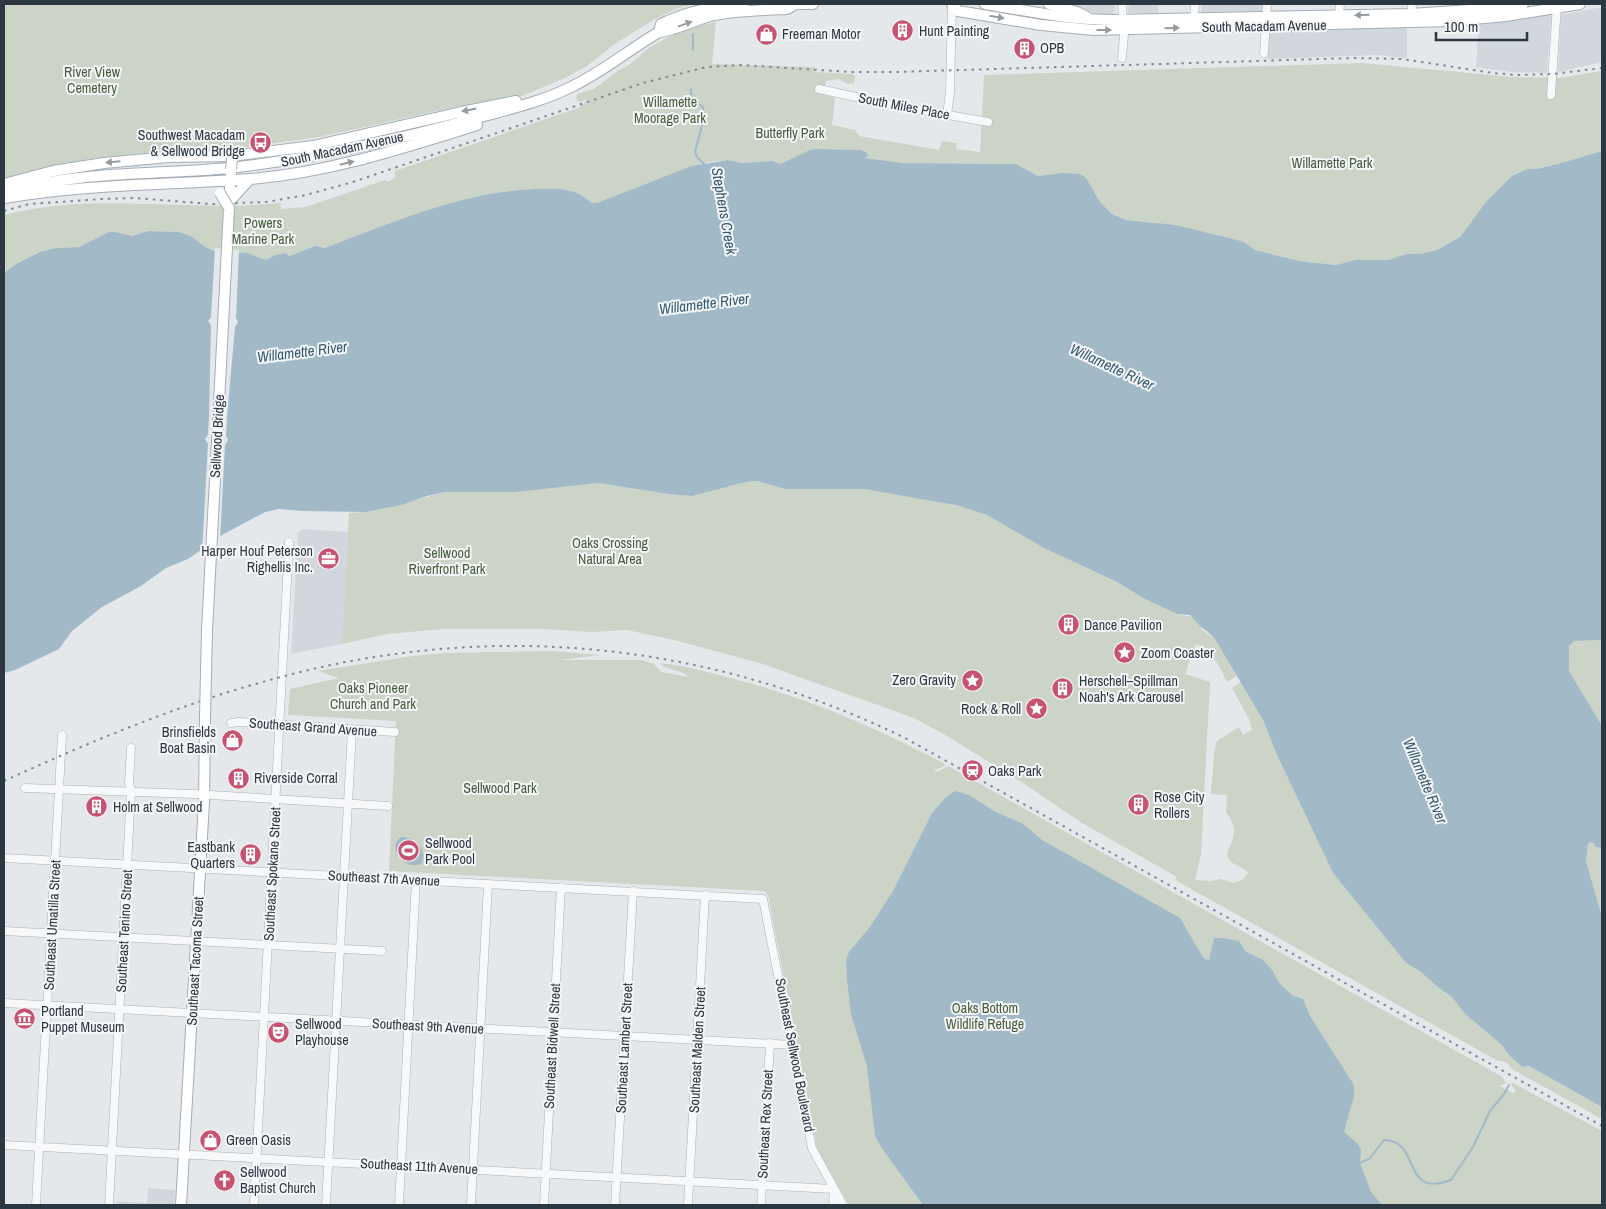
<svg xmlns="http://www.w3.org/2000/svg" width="1606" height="1209" font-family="'Archivo Narrow',sans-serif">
<rect width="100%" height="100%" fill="#e4e8eb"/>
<path fill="#d2d7dd" d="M1060 4H1115L1114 13 1112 15 1098 14Z
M1129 4H1158V13H1128Z
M1202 4H1262V11L1201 12Z
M1602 7V62L1558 72 1561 15Z
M1547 14H1550L1551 16 1547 73 1511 72 1476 67 1479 23Z
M1407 27V58L1376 55 1267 59 1268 30Z
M303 529 348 532 342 644 291 654 298 532Z
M148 1188 175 1190 174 1204 175 1205H116L117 1201 147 1203Z"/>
<path fill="#cbd4c6" d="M4 4H696L678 8 655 19 616 43 587 66 565 78 522 96 455 107 319 137 219 151 186 149 104 157 59 164 4 180Z
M716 22 712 64 815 67V72L852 74 855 76 854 83 848 84 838 79 826 81 824 95 835 98 832 125 855 130 859 136 939 150 942 141 957 143 956 149 980 152 984 75 1362 63 1512 77 1559 78 1602 71V151L1565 162 1537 169H1527L1512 176 1486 202 1460 237 1437 250 1420 254H1406L1388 260H1355L1336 265 1299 261 1255 250 1244 242 1211 233 1150 222 1126 220 1112 214 1105 207 1098 199 1088 181 1062 173 1038 176 1016 164 903 163 865 158 868 156 861 150 820 149 781 164 772 161 742 163 728 160 708 162 597 203H592C588 201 584 196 579 194 565 187 549 189 534 189 458 193 395 222 325 248L315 246 288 256 285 253 275 255 266 260 247 253 216 252 204 246 191 236 179 232 148 231 132 236 109 232 79 247 56 248 40 252 16 264 4 273V215C98 191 185 213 280 203L281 209 306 207 385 180 388 182 395 178V171L578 108 589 99 579 102 576 98 577 94 594 89 619 70 628 66 650 47 669 37 683 30Z
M757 481 785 489H864L941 501 973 510 987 515 1044 548 1117 582 1145 599 1177 614 1192 617 1201 627V629L1215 639 1237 676 1227 682C1219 666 1212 650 1196 644L1185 674 1210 682 1201 855 1195 880 1211 881 1221 879 1234 883 1243 879 1248 873C1244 866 1232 866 1228 858 1223 847 1245 837 1226 812L1227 795 1211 794 1214 752 1217 741 1239 727 1243 735 1252 730 1249 719 1232 688 1241 682 1263 720 1277 755 1333 873 1406 963 1421 972 1439 988 1452 997 1465 1014 1503 1046C1505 1052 1518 1064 1523 1067L1529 1066 1602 1107V1119L1512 1069C1508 1063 1505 1061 1498 1061L1175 880 1177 877 1082 823 1023 783 947 736 914 718 760 663 674 640 627 630 592 632 541 629H443L387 634 342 644 349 513 367 512 384 509 445 492H496L599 483 668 494 692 496 746 482Z
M1602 640V726L1569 671V646L1574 641Z
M552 651 600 655 560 660H640L654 664 661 672 689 677C681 669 668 671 659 663 682 665 705 671 726 677 803 696 875 727 945 764L943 767 934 770 937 772 948 766 1501 1076 1506 1083 1500 1086 1513 1093 1516 1092 1511 1084 1513 1083 1602 1131V1205H849L817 1148 768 895 764 891 389 871 396 721 288 715 290 689 339 678 318 671 413 656 447 653Z
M1590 842H1592L1596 847 1602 848V917L1586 861 1588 844Z"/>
<path fill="#a2b9c8" d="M820 149 861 150 867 153 868 156 865 158 903 163 1016 164 1038 176 1062 173 1079 174 1084 176 1088 181 1098 199 1105 207 1112 214 1126 220 1175 225 1226 237 1244 242 1255 250 1299 261 1336 265 1355 260H1388L1406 254H1420L1437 250 1460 237 1486 202 1512 176 1527 169H1537L1565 162 1602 151V640L1574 641 1569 646V671L1602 726V848L1596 847 1592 842H1590L1588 844 1586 861 1602 917V1107L1529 1066 1523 1067C1518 1064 1505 1052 1503 1046L1465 1014 1452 997 1439 988 1421 972 1406 963 1333 873 1277 755 1263 720 1215 639 1208 632 1201 627 1190 615 1177 614 1145 599 1117 582 1044 548 987 515 956 505 864 489H785L757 481 746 482 692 496 668 494 599 483 514 492H445L427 496 401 505 367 512 301 511 279 509 265 512 222 535 188 559 166 568 141 586 102 607 72 631 59 649 15 670 4 673V273L16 264 40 252 56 248 79 247 109 232H115L132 236 148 231 179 232 191 236 204 246 216 252 247 253 266 260 275 255 285 253 289 256 315 246 325 248C395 222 458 193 534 189 549 189 565 187 579 194 584 196 588 201 592 203H597L692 166 728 160 742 163 772 161 781 164 810 150Z
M955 791 969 795 994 811 1023 824 1042 840 1180 918 1204 959 1209 960 1214 938H1223L1239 941 1246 952 1263 960 1272 970 1280 984 1293 996 1303 999 1310 1016 1354 1085V1096L1344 1132 1358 1144 1361 1150 1360 1163 1371 1192 1382 1205H923L881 1147 875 1136 867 1066 851 1014 847 979 846 960 849 952 870 927 893 891 932 813 945 798Z
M401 837C415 836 429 851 421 864 406 871 385 848 401 837Z"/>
<path fill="#e4e8eb" d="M215 248 239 250 236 318 238 322 235 327 227 417 226 436 228 440 225 445 220 540 202 553 208 444 205 439 208 435 209 416 211 325 208 321 211 317Z"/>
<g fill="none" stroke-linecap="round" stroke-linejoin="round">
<path stroke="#a2b9c8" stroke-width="2" d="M693 50V34
M691 89V99L703 107 704 118 695 152 697 157 705 165
M1360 1163 1370 1158 1384 1140C1422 1140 1400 1199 1451 1180L1473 1147 1490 1111 1504 1094 1509 1085"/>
<defs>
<path id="minor" d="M1339 15 1340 4
M1194 18 1195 4
M1411 19 1412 4
M1264 53 1267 4
M1122 58 1124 35 1122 4
M819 89 897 106 988 122
M1551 95 1557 4
M947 115 950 92 952 4
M231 723 239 722 395 732
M25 788 194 794 388 806
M4 858 763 899 812 1148 843 1205
M4 931 382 951
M4 1003 793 1045
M4 1145 834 1189 833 1205
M36 1205 62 735
M109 1205 131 791 129 783 131 748
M254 1205 289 542
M326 1205 352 730
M399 1205 416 880
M471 1205 488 884
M544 1205 561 887
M615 1205 633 891
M688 1205 705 895
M761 1205 770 1043"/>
<path id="major" d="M795 4H813
M952 4 958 11 1041 25 1094 30 1451 21 1506 16 1580 4
M985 4C1028 11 1071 20 1115 20L1411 14 1485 9 1523 4
M1049 4 1077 12 1087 17
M659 32 661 24C691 10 712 7 744 4
M4 184 53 171 104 163 168 157 232 156 313 146 457 113 516 101
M4 192C76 171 154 175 229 168 311 159 393 141 473 119 506 110 542 102 573 86 604 71 630 49 659 32 673 31 698 19 714 15 738 10 763 10 787 9L796 4
M5 198C85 184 168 185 250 179 328 173 403 148 477 125
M229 202 231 174
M229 202 250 179
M220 384 229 208
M181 1205 204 802 205 717"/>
</defs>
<use href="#minor" stroke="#a9afb5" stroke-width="9"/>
<use href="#major" stroke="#a4adb6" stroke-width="12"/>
<use href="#minor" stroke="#f7f8f9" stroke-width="8"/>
<use href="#major" stroke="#fff" stroke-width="10"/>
<path stroke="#7f8994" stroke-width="2" stroke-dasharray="2.5 5" stroke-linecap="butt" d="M4 211 29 204 102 199 135 198 212 204 266 202 306 195 353 182 643 83 707 67 741 65 851 72H896L1354 58 1402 59 1493 73 1517 75 1553 74 1602 68
M4 781C94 740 185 702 281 677 493 620 708 642 905 738L1602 1126"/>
<defs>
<path id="major-bridge" d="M231 169 232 158
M220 193 229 208
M205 717 207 630 220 384"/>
</defs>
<use href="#major-bridge" stroke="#a4adb6" stroke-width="12" stroke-linecap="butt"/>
<use href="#major-bridge" stroke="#fff" stroke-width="10"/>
</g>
<defs><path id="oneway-solid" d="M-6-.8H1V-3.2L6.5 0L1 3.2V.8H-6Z" transform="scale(1.25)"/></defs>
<g fill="#969ba0">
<use href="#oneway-solid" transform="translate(1362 15) rotate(179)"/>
<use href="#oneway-solid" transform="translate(997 17) rotate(10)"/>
<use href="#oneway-solid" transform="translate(685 24) rotate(-20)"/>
<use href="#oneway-solid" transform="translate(1172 28) rotate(-2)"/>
<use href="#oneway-solid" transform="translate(1104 30)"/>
<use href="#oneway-solid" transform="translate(469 110) rotate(169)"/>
<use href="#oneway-solid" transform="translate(113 162) rotate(175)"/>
<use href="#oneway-solid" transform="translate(347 163) rotate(-13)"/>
</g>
<defs>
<symbol id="building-disc" viewBox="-11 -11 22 22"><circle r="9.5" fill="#c65372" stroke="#f4f6f8"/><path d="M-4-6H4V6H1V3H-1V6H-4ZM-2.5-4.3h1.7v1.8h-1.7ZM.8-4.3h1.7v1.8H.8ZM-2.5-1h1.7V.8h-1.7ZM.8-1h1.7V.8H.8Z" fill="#fff"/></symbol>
<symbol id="shop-disc" viewBox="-11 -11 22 22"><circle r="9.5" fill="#c65372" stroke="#f4f6f8"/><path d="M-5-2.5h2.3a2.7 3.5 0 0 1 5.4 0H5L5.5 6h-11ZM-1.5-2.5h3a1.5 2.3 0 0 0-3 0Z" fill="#fff"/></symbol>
<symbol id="bus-disc" viewBox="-11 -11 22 22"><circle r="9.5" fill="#c65372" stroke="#f4f6f8"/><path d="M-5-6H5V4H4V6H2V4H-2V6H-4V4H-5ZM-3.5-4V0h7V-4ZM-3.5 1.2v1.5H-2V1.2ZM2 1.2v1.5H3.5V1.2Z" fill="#fff"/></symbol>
<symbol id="office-disc" viewBox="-11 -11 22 22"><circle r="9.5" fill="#c65372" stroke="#f4f6f8"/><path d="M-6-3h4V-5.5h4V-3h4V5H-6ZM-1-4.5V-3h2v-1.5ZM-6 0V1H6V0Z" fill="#fff"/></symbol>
<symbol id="sight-disc" viewBox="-11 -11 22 22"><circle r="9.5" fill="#c65372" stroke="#f4f6f8"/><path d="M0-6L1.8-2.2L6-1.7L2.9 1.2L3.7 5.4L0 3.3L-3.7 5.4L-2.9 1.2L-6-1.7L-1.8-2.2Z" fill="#fff"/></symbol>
<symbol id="station-disc" viewBox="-11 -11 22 22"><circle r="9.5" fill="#c65372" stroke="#f4f6f8"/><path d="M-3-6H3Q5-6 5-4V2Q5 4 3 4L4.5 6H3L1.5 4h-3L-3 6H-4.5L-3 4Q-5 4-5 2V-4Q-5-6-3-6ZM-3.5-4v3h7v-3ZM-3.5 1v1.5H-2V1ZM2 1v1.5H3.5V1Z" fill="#fff"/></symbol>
<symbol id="stadium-disc" viewBox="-11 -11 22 22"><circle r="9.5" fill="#c65372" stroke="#f4f6f8"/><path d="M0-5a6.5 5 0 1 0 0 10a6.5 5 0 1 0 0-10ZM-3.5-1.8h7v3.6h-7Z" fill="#fff"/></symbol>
<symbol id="museum-disc" viewBox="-11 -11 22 22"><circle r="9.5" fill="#c65372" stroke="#f4f6f8"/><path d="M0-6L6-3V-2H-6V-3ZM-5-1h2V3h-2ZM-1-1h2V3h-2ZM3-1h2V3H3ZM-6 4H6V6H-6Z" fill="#fff"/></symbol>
<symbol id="theatre-disc" viewBox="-11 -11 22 22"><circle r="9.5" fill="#c65372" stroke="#f4f6f8"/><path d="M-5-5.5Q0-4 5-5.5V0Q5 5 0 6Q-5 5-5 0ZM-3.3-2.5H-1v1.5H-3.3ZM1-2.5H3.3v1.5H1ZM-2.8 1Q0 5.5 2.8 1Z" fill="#fff"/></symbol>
<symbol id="church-disc" viewBox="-11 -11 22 22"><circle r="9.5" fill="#c65372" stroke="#f4f6f8"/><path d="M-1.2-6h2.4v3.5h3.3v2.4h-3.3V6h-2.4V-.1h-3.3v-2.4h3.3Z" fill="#fff"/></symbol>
</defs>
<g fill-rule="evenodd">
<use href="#building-disc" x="890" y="18" width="25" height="25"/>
<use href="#shop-disc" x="754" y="22" width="25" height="25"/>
<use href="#building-disc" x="1012" y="36" width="25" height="25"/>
<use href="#bus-disc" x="248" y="130" width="25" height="25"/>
<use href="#office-disc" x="316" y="546" width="25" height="25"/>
<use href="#building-disc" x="1056" y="612" width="25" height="25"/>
<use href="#sight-disc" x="1112" y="640" width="25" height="25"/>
<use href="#sight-disc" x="960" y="668" width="25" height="25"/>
<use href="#building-disc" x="1050" y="676" width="25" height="25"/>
<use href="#sight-disc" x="1024" y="696" width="25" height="25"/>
<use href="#shop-disc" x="220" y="728" width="25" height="25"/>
<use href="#station-disc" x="960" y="758" width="25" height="25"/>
<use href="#building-disc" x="226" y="766" width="25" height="25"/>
<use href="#building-disc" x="1126" y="792" width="25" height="25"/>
<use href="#building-disc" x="84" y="794" width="25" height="25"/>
<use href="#stadium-disc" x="396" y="838" width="25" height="25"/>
<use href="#building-disc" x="238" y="842" width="25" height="25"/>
<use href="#museum-disc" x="12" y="1006" width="25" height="25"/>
<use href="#theatre-disc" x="266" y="1020" width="25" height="25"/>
<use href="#shop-disc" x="198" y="1128" width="25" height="25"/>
<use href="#church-disc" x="212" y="1168" width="25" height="25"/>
</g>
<g text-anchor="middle" stroke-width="4" stroke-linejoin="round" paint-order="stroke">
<g font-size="14" fill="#2d3742" stroke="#f4f6f8">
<text transform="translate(1264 26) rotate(-1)" y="5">South Macadam Avenue</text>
<text transform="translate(904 106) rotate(11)" y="5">South Miles Place</text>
<text transform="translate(342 149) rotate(-12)" y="5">South Macadam Avenue</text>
<text transform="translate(217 436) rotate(-87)" y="5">Sellwood Bridge</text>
<text transform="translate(313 727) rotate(4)" y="5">Southeast Grand Avenue</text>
<text transform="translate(272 874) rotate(-87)" y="5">Southeast Spokane Street</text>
<text transform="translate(384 878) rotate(3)" y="5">Southeast 7th Avenue</text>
<text transform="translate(52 925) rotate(-87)" y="5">Southeast Umatilla Street</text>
<text transform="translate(124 931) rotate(-87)" y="5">Southeast Tenino Street</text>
<text transform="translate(195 961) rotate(-87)" y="5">Southeast Tacoma Street</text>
<text transform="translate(428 1026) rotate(3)" y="5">Southeast 9th Avenue</text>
<text transform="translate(552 1046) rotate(-87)" y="5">Southeast Bidwell Street</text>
<text transform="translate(624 1048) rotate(-87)" y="5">Southeast Lambert Street</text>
<text transform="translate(697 1050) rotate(-87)" y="5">Southeast Malden Street</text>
<text transform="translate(795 1055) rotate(79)" y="5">Southeast Sellwood Boulevard</text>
<text transform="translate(765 1124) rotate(-87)" y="5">Southeast Rex Street</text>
<text transform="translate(419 1166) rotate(3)" y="5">Southeast 11th Avenue</text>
</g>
<g font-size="14" fill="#2d3742" stroke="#f4f6f8" text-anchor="start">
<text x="919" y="36">Hunt Painting</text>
<text x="782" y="39">Freeman Motor</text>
<text x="1040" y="53">OPB</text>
<text x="245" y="140" text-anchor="end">Southwest Macadam<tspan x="245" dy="16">&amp; Sellwood Bridge</tspan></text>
<text x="313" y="556" text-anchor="end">Harper Houf Peterson<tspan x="313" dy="16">Righellis Inc.</tspan></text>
<text x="1084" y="630">Dance Pavilion</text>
<text x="1141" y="658">Zoom Coaster</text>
<text x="956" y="685" text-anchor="end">Zero Gravity</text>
<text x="1079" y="686">Herschell–Spillman<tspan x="1079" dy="16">Noah's Ark Carousel</tspan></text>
<text x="1021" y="714" text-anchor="end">Rock &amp; Roll</text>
<text x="216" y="737" text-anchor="end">Brinsfields<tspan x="216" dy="16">Boat Basin</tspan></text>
<text x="988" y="776">Oaks Park</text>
<text x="254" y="783">Riverside Corral</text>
<text x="1154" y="802">Rose City<tspan x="1154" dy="16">Rollers</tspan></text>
<text x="113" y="812">Holm at Sellwood</text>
<text x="425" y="848">Sellwood<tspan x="425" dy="16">Park Pool</tspan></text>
<text x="235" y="852" text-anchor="end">Eastbank<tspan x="235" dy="16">Quarters</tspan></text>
<text x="41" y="1016">Portland<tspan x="41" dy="16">Puppet Museum</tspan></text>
<text x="295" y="1029">Sellwood<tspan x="295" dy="16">Playhouse</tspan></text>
<text x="226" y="1145">Green Oasis</text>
<text x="240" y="1177">Sellwood<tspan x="240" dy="16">Baptist Church</tspan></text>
</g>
<g font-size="14" fill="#455d3b" stroke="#f4f6f8">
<text x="92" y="77">River View<tspan x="92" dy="16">Cemetery</tspan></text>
<text x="670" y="107">Willamette<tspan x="670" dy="16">Moorage Park</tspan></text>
<text x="790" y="138">Butterfly Park</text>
<text x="1332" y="168">Willamette Park</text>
<text x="263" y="228">Powers<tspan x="263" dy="16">Marine Park</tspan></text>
<text x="610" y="548">Oaks Crossing<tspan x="610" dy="16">Natural Area</tspan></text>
<text x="447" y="558">Sellwood<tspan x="447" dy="16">Riverfront Park</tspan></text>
<text x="373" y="693">Oaks Pioneer<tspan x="373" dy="16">Church and Park</tspan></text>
<text x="500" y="793">Sellwood Park</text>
<text x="985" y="1013">Oaks Bottom<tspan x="985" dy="16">Wildlife Refuge</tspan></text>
</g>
<g font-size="15" font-style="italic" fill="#395a74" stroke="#f4f6f8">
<text transform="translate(724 211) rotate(80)" y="5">Stephens Creek</text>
<text transform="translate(704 304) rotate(-7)" y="5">Willamette River</text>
<text transform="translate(302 352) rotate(-7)" y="5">Willamette River</text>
<text transform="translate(1112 367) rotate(25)" y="5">Willamette River</text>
<text transform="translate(1425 781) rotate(67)" y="5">Willamette River</text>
</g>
</g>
<rect width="1606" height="1209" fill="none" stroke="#2d3742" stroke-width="10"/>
<path d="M1436 32v8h91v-8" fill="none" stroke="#2d3742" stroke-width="2.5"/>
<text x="1444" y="32" font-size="15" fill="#2d3742" stroke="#f4f6f8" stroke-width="4" paint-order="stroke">100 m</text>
</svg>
